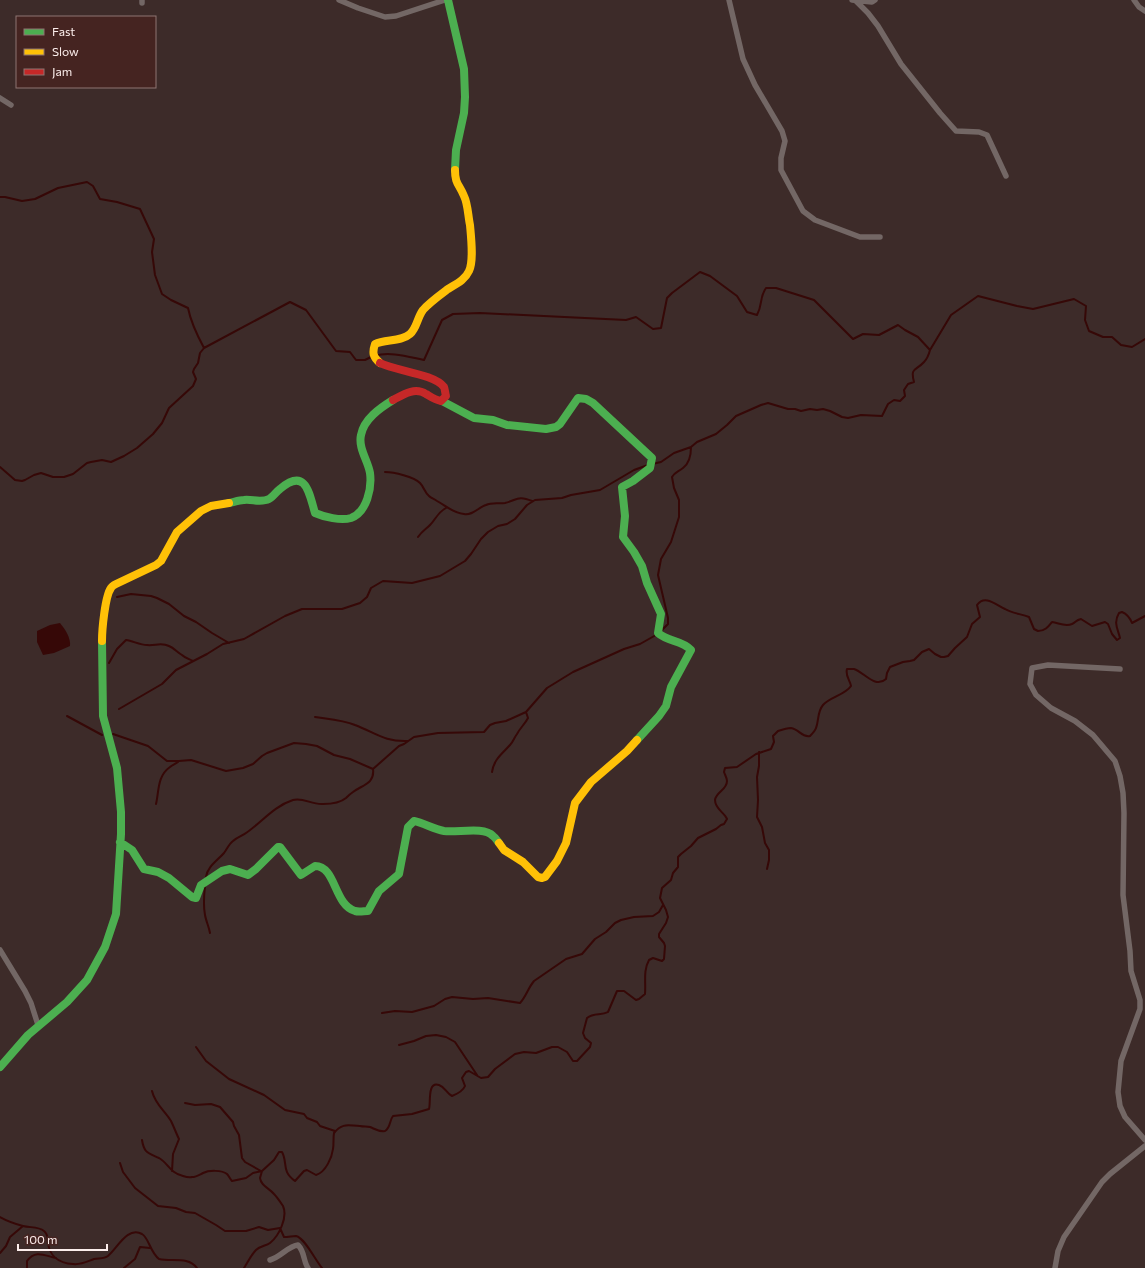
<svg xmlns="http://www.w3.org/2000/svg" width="1145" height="1268" font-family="Commissioner,sans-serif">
<rect width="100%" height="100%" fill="#3d2b29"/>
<path fill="#360807" d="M60 623C65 629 71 638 70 646L54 653 43 655 37 642V631L50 625Z"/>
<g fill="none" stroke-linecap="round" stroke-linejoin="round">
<path stroke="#360807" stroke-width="2" d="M0 197H5L22 201 35 199 58 188 87 182 93 186 100 199 117 202 140 209 154 239 152 252 155 275 162 294 171 300 188 308C191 323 197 335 204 348L290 302 306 310 336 351 350 352 356 360H365L371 357
M375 356C389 351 409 357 424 360L442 320 453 314 480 313 626 320 636 317 653 329 661 328 667 298 672 293 700 272 710 276 737 296 747 312 757 315C763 304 759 298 766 288H776L814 300 853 339 863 334 879 335 898 325 905 330 918 337 930 350 951 315 978 296 1017 306 1033 309 1074 299 1086 306 1085 320 1089 331 1103 337H1112L1121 345 1132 347 1145 339
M652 464 661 462 674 453 691 447 697 442 716 434 727 425 736 416 761 405 768 403 788 409H795L801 411 810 409 817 410 823 409 830 411 842 417 848 418 861 415 882 416 888 404 894 400 900 401 905 396 904 390 908 384 914 382C910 367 916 371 924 362 927 359 929 354 930 350
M0 467 15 480 22 481 25 480 34 475 41 473 53 477H64L73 474 87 463 91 462 102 460 111 462 124 456 137 448 153 434 162 423 169 408 193 386 196 379 193 372 194 369 198 363 200 353 204 348
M385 472C394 472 414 477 420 483 424 487 425 493 429 496 431 498 434 499 437 501 446 506 453 513 464 514 472 516 479 507 486 505 492 502 499 504 505 503 517 500 518 495 532 501
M418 537C422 531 425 530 430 525 436 519 437 513 446 508
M117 597 131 594 151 596 157 598 169 604 184 616 196 622 212 633 229 643
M661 631 668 624V618L658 575 661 559 671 542 679 517V500L674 488 672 477C675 472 678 472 683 468 690 463 691 455 691 447
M109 663 117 649 126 640C133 641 140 645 147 645 155 646 161 642 169 646 174 648 177 652 182 655 185 658 189 659 193 661
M119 709 162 684 176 670 207 654 223 644 244 639 285 616 302 609H342L360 603 367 597 371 588 383 581 412 583 440 576 465 561 471 554 481 539 488 532 498 526 507 524 515 519 527 505 535 500 562 498 571 495 600 490 634 470 648 465
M67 716 102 735
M315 717C328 719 343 720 355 725 376 733 384 742 408 741
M113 734 148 746 167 761H179L191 760 226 771 243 768 253 764 262 756 267 753 294 743 306 744 317 746 334 755 350 759 373 769 399 746 404 744 414 737 438 733 484 732 490 725 495 723 506 721 526 712 547 688 573 672 624 649 640 644 656 635
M759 752V766L757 777 758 800 757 817 762 827 765 843 769 850V860L767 869
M492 772C494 759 502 754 510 745 513 742 514 738 517 734 520 728 525 724 528 718L526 712
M156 804C159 792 157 776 170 767 172 765 175 764 178 762
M206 877C207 867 218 860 224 853 227 849 229 844 233 841 237 837 242 836 246 833 262 822 274 806 293 800 303 797 312 805 323 804 330 804 340 803 346 798 348 796 350 794 353 792 362 785 375 784 373 769
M205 886C204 895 203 905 205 915 206 921 209 927 210 933
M382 1013 395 1011 412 1012 434 1006 445 999 452 997 473 999 488 998 520 1003C526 997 528 988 534 981L566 959 582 954 595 939 606 932 615 923 621 920 634 917 653 916 659 912 663 905
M399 1045 414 1041 426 1036 436 1035 446 1037 455 1042 477 1075
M196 1047 206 1061 229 1079 264 1095 285 1110 304 1114 307 1118 317 1122 320 1126 335 1131
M152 1091C155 1104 164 1110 171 1121 174 1127 176 1133 179 1139L173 1154 172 1171
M185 1103 195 1105 211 1104 220 1107 233 1122 234 1126 239 1135 242 1158 245 1162 261 1171
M142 1140C144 1153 148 1153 159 1158 168 1163 170 1173 183 1176 186 1177 189 1178 192 1177 196 1177 199 1175 203 1173 209 1170 222 1170 227 1174 229 1176 230 1179 232 1181L246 1178 253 1173 262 1171
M120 1163 123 1172 135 1188 158 1206 176 1208 186 1212 195 1213 216 1225 225 1231H246L259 1227 268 1230 280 1228 284 1237C288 1237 293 1236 296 1236 305 1238 315 1260 322 1268
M0 1217C7 1221 16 1224 23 1226 30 1228 38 1226 44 1231 48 1234 47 1237 48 1242 49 1256 59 1263 73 1264 81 1265 86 1262 94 1259 99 1258 104 1259 108 1256 117 1249 127 1226 142 1234 149 1238 150 1252 159 1259 172 1262 188 1256 197 1268
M0 1253 6 1246 10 1237 23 1226
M27 1268V1261C36 1249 45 1256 56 1258
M124 1268 135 1259 140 1247 150 1248
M244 1268C248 1262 251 1255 256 1250 260 1246 266 1246 270 1243 279 1236 288 1217 283 1206 281 1203 277 1197 274 1194 269 1188 261 1186 260 1178L262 1171 274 1160 279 1152H282C288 1163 281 1171 295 1181L304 1171 307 1170 316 1175C326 1172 332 1157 333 1149 334 1144 333 1138 334 1133 343 1122 349 1126 360 1126 364 1127 367 1126 370 1127 375 1129 379 1132 385 1131 391 1127 389 1121 393 1116L412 1114 429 1109C431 1103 427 1081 439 1085 445 1087 446 1093 452 1096 457 1094 463 1091 465 1086L462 1078 466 1072 469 1071 481 1078 488 1077 495 1069 515 1054 524 1052 536 1053 552 1047H558L567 1052 573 1061H577L590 1047 591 1043 585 1038 583 1033 587 1018C594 1012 601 1016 608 1012L617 991H624L636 1000 639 999 645 994C646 982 643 971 649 960L653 958 662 961 664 959 665 946 664 943 659 937V934L666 923 668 917 666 910 660 898 662 888 671 880 673 873 678 867V857L681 854 691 846 698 838 716 829 721 825 724 824 727 819C724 812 715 809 715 800 716 792 727 790 727 781 727 778 725 775 724 772L725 768 737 767 756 754 771 749 774 742 773 736 778 731C781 730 788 728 791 728 799 729 802 738 810 736 812 734 815 731 816 728 819 721 817 712 823 705 830 697 845 695 851 686 850 680 845 676 847 669 849 669 852 669 854 669 864 672 875 689 886 679L887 673 890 667 903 662 910 661 914 660 922 652 929 649 935 654 941 657H944L948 656 955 648 967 637 972 624 980 617 977 605C985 594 996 605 1005 609 1012 613 1021 614 1029 617L1034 629 1038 631C1045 631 1048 627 1052 622 1059 623 1065 627 1072 624 1076 622 1076 620 1081 619L1092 626 1105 622 1108 624 1112 634 1117 640 1120 638C1118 629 1113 623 1119 613L1122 612C1127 614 1130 618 1132 623L1145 616"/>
<path stroke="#736765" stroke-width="5.5" d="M339 0 358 8 385 17 396 16 445 0
M729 0 743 59 755 85 782 131 785 141 781 158V170L803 211 815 220 860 237H880
M852 0 872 2 875 0
M1134 0 1139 7 1145 11
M856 1 868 13 878 26 901 64 940 113 956 131 979 132 987 135 1006 176
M142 3V0
M0 98 11 105
M1120 669 1048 665 1032 668 1030 684 1036 695 1051 708 1075 721 1093 735 1115 761 1120 776 1123 793 1124 813 1123 895 1130 951 1131 971 1140 1000V1009L1121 1061 1118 1092 1120 1106 1125 1117 1145 1140
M0 950 25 991 31 1003 38 1025
M270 1260C281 1257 288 1246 298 1245 305 1252 303 1261 308 1268
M1055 1268 1058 1251 1064 1237 1102 1182 1110 1174 1145 1146"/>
<path stroke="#4caf50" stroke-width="8" d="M448 0 464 69 465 97 464 113 456 150 455 170
M442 401 474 418 493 420 507 425 546 429 556 427 560 424 578 398 586 399 593 403 652 458 650 468 633 481 622 487 625 516 623 537 634 552 642 566 647 583 661 614 658 633C668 642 682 640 691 650L671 687 666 706 659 716 637 740
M229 503C234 502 239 500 244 500 252 499 261 503 269 499 273 497 276 492 280 489 306 467 309 493 315 513 324 517 341 521 351 518 367 512 372 488 370 473 368 461 358 448 361 435 364 419 380 408 393 400
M120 842 132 850 144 869 158 872 169 878 192 897 196 898 201 885 222 871 230 869 248 875 256 869 278 847H280L301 875 315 866C336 866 334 905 355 911 359 912 364 911 368 911L379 891 399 874 408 827 414 821C424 823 433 829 444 831 457 833 484 826 493 836 496 838 497 841 499 843
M0 1067 28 1035 67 1002 87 980 105 947 116 914 121 834V812L117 768 103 716 102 641"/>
<path stroke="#ffc107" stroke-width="8" d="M380 363C373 357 372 353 375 344 385 339 401 342 410 334 417 328 417 318 423 310 429 303 440 295 448 289 456 284 465 280 469 271 474 261 471 237 470 225 468 216 468 204 464 196 459 184 455 184 455 170
M102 641C102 630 105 596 111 588 112 586 114 585 116 584L156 565 161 561 177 532 201 511 211 506 229 503
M499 843 504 850 523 862 538 877 542 878 545 877 557 861 566 843 575 803 591 782 627 751 637 740"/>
<path stroke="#c62828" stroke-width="8" d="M380 363C396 371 434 374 444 387 445 389 445 393 446 396L441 401C435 400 431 397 426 394 415 387 404 394 393 400"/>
</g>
<rect x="16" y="16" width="140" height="72" fill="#452421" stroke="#8e7572"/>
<rect x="24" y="29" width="20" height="6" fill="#4caf50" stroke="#8e7572"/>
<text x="52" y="36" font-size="12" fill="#fceeec">Fast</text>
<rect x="24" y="49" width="20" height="6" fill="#ffc107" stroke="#8e7572"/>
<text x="52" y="56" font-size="12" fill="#fceeec">Slow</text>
<rect x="24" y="69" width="20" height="6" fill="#c62828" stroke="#8e7572"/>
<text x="52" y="76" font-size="12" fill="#fceeec">Jam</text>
<path d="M18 1244v6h89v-6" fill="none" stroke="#fceeec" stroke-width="2"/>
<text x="24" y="1244" font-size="12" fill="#fceeec" stroke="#452421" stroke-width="3" paint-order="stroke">100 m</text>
</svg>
